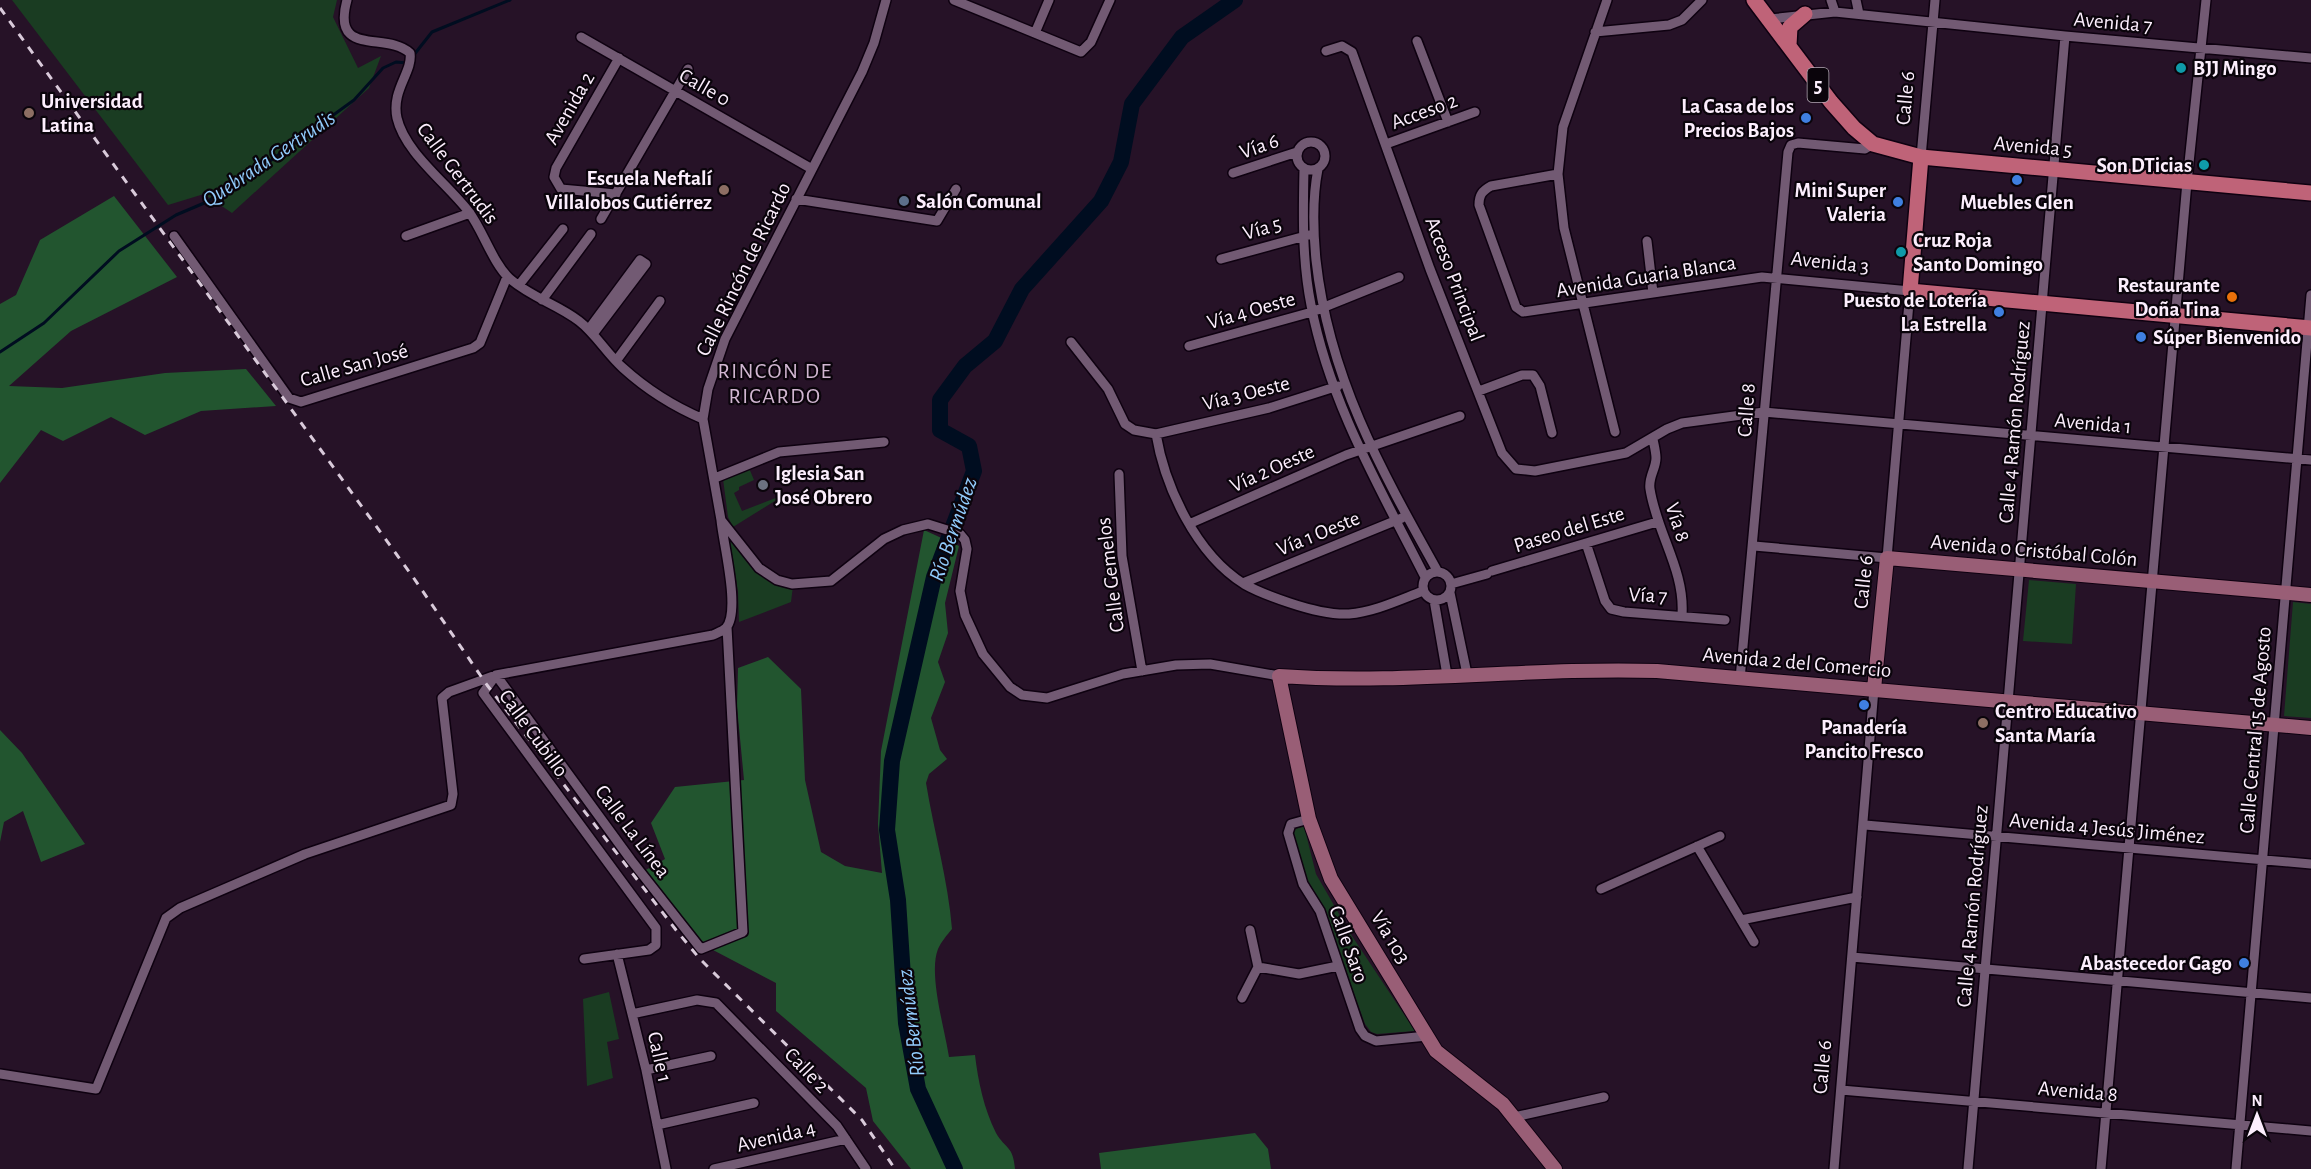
<svg xmlns="http://www.w3.org/2000/svg" width="2311" height="1169" font-family="'Alegreya Sans',sans-serif">
<rect width="100%" height="100%" fill="#261227"/>
<path fill="#1a3c22" d="M12 0H337L333 17 358 68 381 56 369 88 232 213 204 194 168 205Z
M749 468 754 480 739 487V490L734 493 742 511 786 494 733 527 728 517 723 479Z
M729 535 738 548 793 586 791 602 739 622 738 592Z
M2029 580 2076 584 2072 644 2023 641Z
M2293 602 2311 604V718L2284 716Z
M1304 826 1316 874 1350 933 1415 1031 1377 1034 1371 1032 1365 1024 1323 907 1304 874 1292 830Z
M609 992 619 1039 607 1042 613 1078 587 1086 583 999Z"/>
<path fill="#22552f" d="M114 196 177 277 71 331 9 386 62 388 165 373 246 369 276 406 201 411 145 435 111 417 63 441 41 430 0 483V304L16 295 40 240Z
M924 530 959 546 945 603 948 633 938 662 945 682 931 718 940 750 947 759 929 774 926 783C934 832 948 880 952 929 947 935 941 942 938 949 928 974 945 1030 949 1057L975 1055C978 1081 984 1109 996 1133 1006 1150 1013 1145 1015 1169H911L873 1121 866 1088 776 1011V983L713 950 691 932 644 871 665 859 651 823 675 787 744 780 737 707 738 668 768 657 801 689 805 780 821 852 845 866 882 873 878 824 881 751Z
M0 730 22 753 85 844 41 862 23 811 4 822 0 842Z
M1255 1133 1268 1149 1271 1169H1101L1099 1153Z"/>
<g fill="none" stroke-linecap="round" stroke-linejoin="round">
<path stroke="#000d20" stroke-width="3" d="M413 56 432 32 510 0
M0 352 44 323 119 251 176 215 209 201 227 184 263 166 354 100 383 68 396 62 407 63"/>
<path stroke="#000d20" stroke-width="16" d="M955 1169 918 1089 906 1023 898 900 887 830 892 761 934 577 974 471 969 446 940 430V400L965 366 995 341 1022 289 1101 201 1121 162 1132 104 1182 37 1235 0"/>
<defs>
<path id="street" d="M347 0C331 58 386 31 410 53 413 72 391 90 397 118 405 153 448 184 469 212 483 231 493 263 509 278 530 297 557 304 579 321 596 334 607 354 623 368 645 388 675 407 703 419
M886 0 874 43 862 72 725 339 708 389 703 419 721 520 759 568 777 580 792 584 831 581 884 539 903 530 928 524 960 534 965 540 967 549 960 591 965 615 983 654 1010 687 1022 695 1047 698 1123 674 1176 665 1210 664 1279 676
M954 0 1081 52 1091 42 1110 0
M1607 0 1563 127 1558 174 1564 228 1615 432
M1831 0 1835 12
M1856 0 1859 14
M1770 19 1835 12 2065 36 2311 58
M1595 32 1669 25 1682 20 1702 0
M1035 33 1049 0
M581 37 812 169
M1417 41 1448 122
M1326 51 1342 46 1352 52 1430 269 1502 453 1516 469 1535 471 1626 453 1667 429 1682 423 1764 412 2311 460
M1297 156a14 14 0 1 1 28 0a14 14 0 1 1-28 0Z
M1386 144 1475 112
M1921 157 1935 0
M1304 169C1303 214 1302 260 1311 305 1330 404 1380 488 1425 577
M1318 169C1312 199 1313 229 1316 260 1329 378 1381 470 1438 572
M1233 173 1297 152
M1558 174 1491 186C1482 191 1479 195 1479 205L1516 307 1523 312 1762 277 1910 291 1887 558 1754 546
M616 194 561 189 554 177 556 168 619 58
M796 199 937 221 956 189
M601 219 688 69
M174 236 289 398 301 402 473 348 480 343 507 277
M406 236 470 213
M1647 241 1653 293
M1221 259 1309 235
M519 285 563 229
M542 300 591 234
M589 329 640 260 646 264 593 334
M1071 342 1108 389 1125 424 1134 430 1156 434 1269 408 1338 386
M1189 346 1312 312 1399 277
M616 361 660 301
M1479 391 1522 375H1533L1540 386 1552 433
M1156 434C1165 487 1196 554 1244 584 1258 592 1275 598 1290 603 1308 609 1330 615 1349 614 1374 612 1399 600 1423 591
M1653 439C1654 445 1656 452 1656 458 1656 469 1648 477 1650 489 1657 534 1685 570 1682 615
M1119 474 1122 556 1142 671
M715 478 779 452 884 442
M1189 524 1346 455 1460 416
M1586 543 1605 601 1611 609 1624 612 1725 620
M1492 571 1657 522
M1423 586a14 14 0 1 1 28 0a14 14 0 1 1-28 0Z
M1243 583 1402 518
M1451 584 1487 574
M1450 593 1467 674
M1434 600 1447 675
M1740 679 1788 152 1791 145 1798 143 1865 149 1873 144
M1309 819 1291 824 1288 833 1303 884 1320 911 1360 1029 1365 1036 1376 1041 1427 1036
M1865 825 2311 864
M1697 846 1754 942
M1601 889 1720 836
M1741 920 1857 897
M1250 930 1258 967
M617 954 646 1070 666 1169
M1852 957 2311 998
M584 959 649 950 656 945V928L483 693 496 675 713 635C717 633 723 631 726 628 741 611 723 543 721 520
M1258 967 1299 974 1338 966
M1242 998 1258 967
M632 1014 697 1000 716 1003 837 1126 866 1169
M646 1070 711 1056
M0 1074 96 1089 166 918 180 908 305 854 451 805 453 794 442 698 449 692 496 675 631 860 701 949 743 932 727 627
M1841 1090 2311 1131
M1514 1117 1604 1097
M657 1125 754 1103
M714 1169 846 1139
M1834 1169 1874 689
M1968 1169 2065 36
M2101 1169 2187 182 2206 0
M2236 1169 2311 295"/>
<path id="secondary" d="M1874 689 1887 558 2311 595
M1555 1169 1503 1104 1436 1051 1331 879 1309 819 1279 676C1405 685 1531 667 1657 671L2311 728"/>
<path id="primary" d="M1754 0 1831 102 1854 128 1873 144 1921 157 2311 193
M1789 45 1790 27 1805 14
M1921 157 1910 291 2311 328"/>
</defs>
<use href="#street" stroke="#0e0110" stroke-width="12"/>
<use href="#secondary" stroke="#0e0110" stroke-width="16"/>
<use href="#primary" stroke="#0e0110" stroke-width="18"/>
<use href="#street" stroke="#725a73" stroke-width="9"/>
<use href="#secondary" stroke="#995e76" stroke-width="14"/>
<use href="#primary" stroke="#bf6378" stroke-width="15"/>
<path stroke="#d9cada" stroke-width="3" stroke-dasharray="8 8" stroke-linecap="butt" d="M0 8 413 577 487 685 676 930 700 959 862 1120 895 1169"/>
</g>
<g fill="#0f9aa8" stroke="#0a040b" stroke-width="2">
<circle cx="2181" cy="68" r="6"/>
<circle cx="2204" cy="165" r="6"/>
<circle cx="1901" cy="252" r="6"/>
</g>
<g fill="#8d6e63" stroke="#0a040b" stroke-width="2">
<circle cx="29" cy="113" r="6"/>
<circle cx="724" cy="190" r="6"/>
<circle cx="1983" cy="723" r="6"/>
</g>
<g fill="#3f7fe0" stroke="#0a040b" stroke-width="2">
<circle cx="1806" cy="118" r="6"/>
<circle cx="2017" cy="180" r="6"/>
<circle cx="1898" cy="202" r="6"/>
<circle cx="1999" cy="312" r="6"/>
<circle cx="2141" cy="337" r="6"/>
<circle cx="1864" cy="705" r="6"/>
<circle cx="2244" cy="963" r="6"/>
</g>
<circle fill="#5c6f8a" stroke="#0a040b" stroke-width="2" cx="904" cy="201" r="6"/>
<circle fill="#e8710a" stroke="#0a040b" stroke-width="2" cx="2232" cy="297" r="6"/>
<circle fill="#6b7280" stroke="#0a040b" stroke-width="2" cx="763" cy="485" r="6"/>
<g text-anchor="middle" stroke-width="4.5" stroke-linejoin="round" paint-order="stroke">
<rect fill="#0a040b" stroke="#b3a8b4" stroke-width="1.5" x="1807.5" y="68" width="21" height="34" rx="4.5"/>
<g font-size="20" font-weight="bold" fill="#fceefd">
<text x="1818" y="92">5</text>
</g>
<g font-size="21" fill="#fceefd" stroke="#0a040b">
<text transform="translate(2113 22) rotate(5)" y="7">Avenida 7</text>
<text transform="translate(705 87) rotate(30)" y="7">Calle 0</text>
<text transform="translate(1905 98) rotate(-85)" y="7">Calle 6</text>
<text transform="translate(569 108) rotate(-60)" y="7">Avenida 2</text>
<text transform="translate(1424 111) rotate(-20)" y="7">Acceso 2</text>
<text transform="translate(1259 146) rotate(-19)" y="7">Vía 6</text>
<text transform="translate(2033 146) rotate(5)" y="7">Avenida 5</text>
<text transform="translate(458 173) rotate(53)" y="7">Calle Gertrudis</text>
<text transform="translate(1262 228) rotate(-16)" y="7">Vía 5</text>
<text transform="translate(1830 262) rotate(6)" y="7">Avenida 3</text>
<text transform="translate(743 269) rotate(-64)" y="7">Calle Rincón de Ricardo</text>
<text transform="translate(1646 276) rotate(-9)" y="7">Avenida Guaria Blanca</text>
<text transform="translate(1455 279) rotate(69)" y="7">Acceso Principal</text>
<text transform="translate(1251 310) rotate(-16)" y="7">Vía 4 Oeste</text>
<text transform="translate(354 365) rotate(-16)" y="7">Calle San José</text>
<text transform="translate(1246 393) rotate(-14)" y="7">Vía 3 Oeste</text>
<text transform="translate(1746 410) rotate(-86)" y="7">Calle 8</text>
<text transform="translate(2014 422) rotate(-85)" y="7">Calle 4 Ramón Rodríguez</text>
<text transform="translate(2093 423) rotate(5)" y="7">Avenida 1</text>
<text transform="translate(1272 468) rotate(-24)" y="7">Vía 2 Oeste</text>
<text transform="translate(1678 522) rotate(72)" y="7">Vía 8</text>
<text transform="translate(1569 529) rotate(-17)" y="7">Paseo del Este</text>
<text transform="translate(1318 533) rotate(-22)" y="7">Vía 1 Oeste</text>
<text transform="translate(2034 550) rotate(5)" y="7">Avenida 0 Cristóbal Colón</text>
<text transform="translate(1110 575) rotate(-97)" y="7">Calle Gemelos</text>
<text transform="translate(1863 582) rotate(-84)" y="7">Calle 6</text>
<text transform="translate(1648 595) rotate(3)" y="7">Vía 7</text>
<text transform="translate(1797 662) rotate(5)" y="7">Avenida 2 del Comercio</text>
<text transform="translate(2255 730) rotate(-85)" y="7">Calle Central 15 de Agosto</text>
<text transform="translate(534 733) rotate(54)" y="7">Calle Cubillo</text>
<text transform="translate(2107 828) rotate(5)" y="7">Avenida 4 Jesús Jiménez</text>
<text transform="translate(633 831) rotate(53)" y="7">Calle La Línea</text>
<text transform="translate(1972 906) rotate(-85)" y="7">Calle 4 Ramón Rodríguez</text>
<text transform="translate(1391 937) rotate(59)" y="7">Vía 103</text>
<text transform="translate(1349 944) rotate(70)" y="7">Calle Saro</text>
<text transform="translate(660 1057) rotate(77)" y="7">Calle 1</text>
<text transform="translate(1822 1067) rotate(-85)" y="7">Calle 6</text>
<text transform="translate(807 1070) rotate(46)" y="7">Calle 2</text>
<text transform="translate(2078 1091) rotate(5)" y="7">Avenida 8</text>
<text transform="translate(776 1136) rotate(-13)" y="7">Avenida 4</text>
</g>
<g font-size="21" font-weight="bold" fill="#fceefd" stroke="#0a040b" text-anchor="start">
<text x="2193" y="75">BJJ Mingo</text>
<text x="41" y="108">Universidad<tspan x="41" dy="24">Latina</tspan></text>
<text x="1794" y="113" text-anchor="end">La Casa de los<tspan x="1794" dy="24">Precios Bajos</tspan></text>
<text x="2192" y="172" text-anchor="end">Son DTicias</text>
<text x="712" y="185" text-anchor="end">Escuela Neftalí<tspan x="712" dy="24">Villalobos Gutiérrez</tspan></text>
<text x="1886" y="197" text-anchor="end">Mini Super<tspan x="1886" dy="24">Valeria</tspan></text>
<text x="916" y="208">Salón Comunal</text>
<text x="2017" y="209" text-anchor="middle">Muebles Glen</text>
<text x="1913" y="247">Cruz Roja<tspan x="1913" dy="24">Santo Domingo</tspan></text>
<text x="2220" y="292" text-anchor="end">Restaurante<tspan x="2220" dy="24">Doña Tina</tspan></text>
<text x="1987" y="307" text-anchor="end">Puesto de Lotería<tspan x="1987" dy="24">La Estrella</tspan></text>
<text x="2153" y="344">Súper Bienvenido</text>
<text x="775" y="480">Iglesia San<tspan x="775" dy="24">José Obrero</tspan></text>
<text x="1995" y="718">Centro Educativo<tspan x="1995" dy="24">Santa María</tspan></text>
<text x="1864" y="734" text-anchor="middle">Panadería<tspan x="1864" dy="24">Pancito Fresco</tspan></text>
<text x="2232" y="970" text-anchor="end">Abastecedor Gago</text>
</g>
<g font-size="22" font-style="italic" fill="#91cbfc" stroke="#0a040b">
<text transform="translate(268 158) rotate(-34)" y="8">Quebrada Gertrudis</text>
<text transform="translate(952 529) rotate(-71)" y="8">Río Bermúdez</text>
<text transform="translate(910 1023) rotate(-97)" y="8">Río Bermúdez</text>
</g>
<g font-size="22" letter-spacing="1.5" fill="#d1b6d1" stroke="#0a040b">
<text x="775" y="378">RINCÓN DE<tspan x="775" dy="25">RICARDO</tspan></text>
</g>
</g>
<g transform="translate(2257 1115)" stroke="#0a040b" stroke-width="4.5" paint-order="stroke">
<path d="M0-4.5L10 22L0 15L-10 22Z" fill="#fceefd"/>
<text y="-9" font-size="16" font-weight="bold" text-anchor="middle" fill="#fceefd">N</text>
</g>
</svg>
